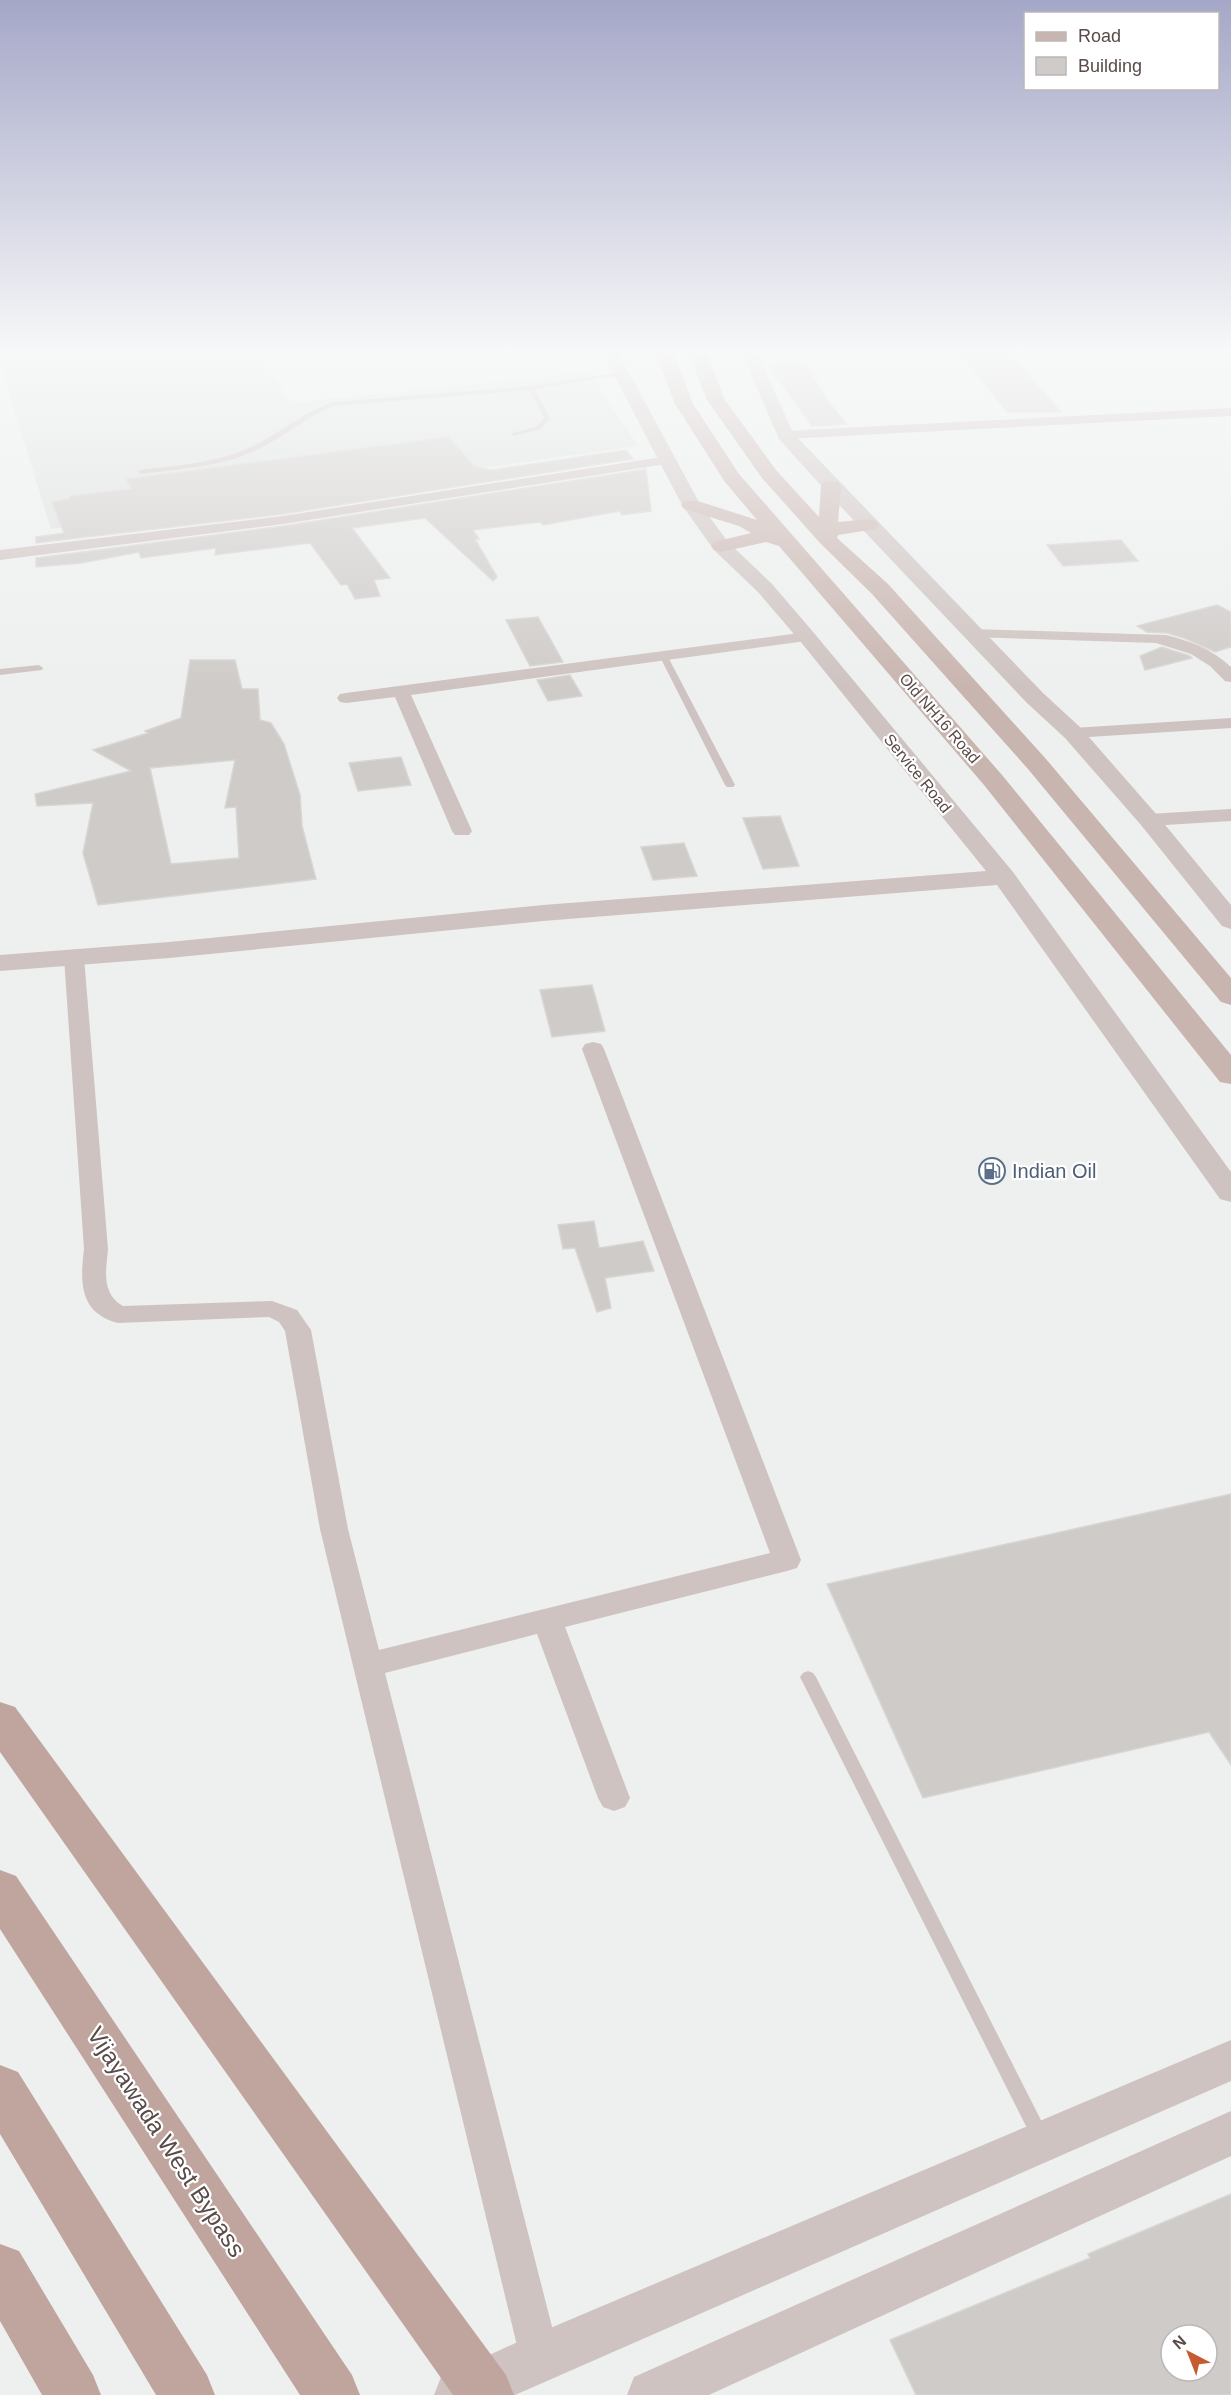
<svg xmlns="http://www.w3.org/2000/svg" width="1231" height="2395" font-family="Arial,sans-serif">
<rect width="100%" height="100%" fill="#edf0ef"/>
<path fill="#dee0e0" d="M0 352H256L291 403 589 372 638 446 51 529 0 364Z"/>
<path fill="#cfcbc9" stroke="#d8d5d2" stroke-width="1.5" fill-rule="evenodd" d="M959 352H1009L1061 412H1007Z
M804 361 828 401 847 424 812 426 767 364Z
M449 437 475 467 492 470 626 450 633 459 283 514 36 543V537L64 533 52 502 69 499 70 496 132 489 126 479Z
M646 469 651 511 622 515 620 511 543 525 540 522 473 530 479 539H475L497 577 493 581 425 518 352 528 390 578 374 580 380 596 355 599 347 584 341 585 310 543 215 555 216 548 141 558 139 552 82 563 36 567V558L283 526Z
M1121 540 1138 561 1063 566 1047 545Z
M1217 605 1231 612V647L1215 652 1184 638 1167 633 1147 632 1137 626Z
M538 617 563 662 530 666 506 620Z
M1162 647 1190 656 1192 658 1145 670 1140 656Z
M190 660H235L242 689H258L260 720 271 723 284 744 300 795 302 826 316 879 98 905 83 853 93 803 37 806 35 794 131 771 93 750 148 733 145 731 181 718ZM235 760 225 808 236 807 239 858 171 864 150 768Z
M570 675 582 696 548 701 537 680Z
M401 757 411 785 358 791 349 763Z
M780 816 799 866 763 869 743 818Z
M684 843 697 876 653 880 641 847Z
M592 985 605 1031 552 1037 540 990Z
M594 1221 599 1248 643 1241 654 1271 605 1278 611 1308 597 1312 575 1248 563 1249 558 1225Z
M1231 1494V1765L1209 1732 923 1798 827 1584Z
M1231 2194V2395H916L890 2340 1090 2258 1088 2254ZM1171 2335H1207V2371H1171Z"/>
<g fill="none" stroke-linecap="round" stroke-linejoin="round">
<path fill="#cec3c0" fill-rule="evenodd" d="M620 372 623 374 622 375 535 389 550 418 540 429 514 436 511 434 512 433 536 427 544 418 529 390 334 406C305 417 282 439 254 451 219 467 179 469 141 474L137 472 141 470C178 465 217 463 251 447 279 434 303 412 333 402L531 386Z
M660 653 667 655 735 785 733 787H727L725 785 659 655Z
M39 665 43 668 42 670 0 675V669Z
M808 1671 813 1673 816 1677 1046 2130 1049 2136 1046 2142 1040 2145 1034 2142 800 1677 803 1673Z"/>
<path fill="#cec3c0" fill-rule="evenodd" d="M1231 408V416L785 439 778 435 785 431Z
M668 456 675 460 673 463 283 524 0 560V550L283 516Z
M974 629 1166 635C1190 641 1212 649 1231 667V682L1225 681 1210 666 1191 654 1156 643 968 637 966 634 968 631Z
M807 632 813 634 815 637 813 640 411 695 472 831 469 835H455L452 831 395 697 346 703 340 702 337 698 340 694 346 693Z
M1231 718V728L1073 738 1067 737 1064 733 1067 729 1073 728Z
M1231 809V821L1149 826 1142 824 1140 820 1142 816 1149 814Z
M74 951 81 953 84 957 108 1249C106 1271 101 1293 123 1306L272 1301 297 1310 311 1330 348 1529 379 1650 770 1553 582 1049 585 1044 593 1042 601 1044 604 1049 801 1560 797 1568 787 1571 565 1627 630 1798 625 1807 614 1811 603 1807 598 1798 537 1634 385 1673 560 2358 554 2372 540 2378 526 2372 520 2358 320 1529 285 1331 279 1322 269 1317 118 1323C79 1313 80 1282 84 1249L64 957 67 953Z"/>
<path fill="#cec3c0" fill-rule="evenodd" d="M602 352H618L700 504 728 542 772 584 814 633 1013 872 1231 1172V1202L1220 1199 997 885 543 921 169 958 0 971V955L169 942 543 905 986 871 800 641 758 592 714 550 682 505Z
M741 352H757L793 433 1043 693 1081 728 1157 815 1231 905V929L1222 926 1141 825 1065 738 1027 703 825 490 779 439Z
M1231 2040V2081L515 2395H434L441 2377 522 2340Z
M1231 2111V2156L709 2395H627L634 2377Z"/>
<path fill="#c9b5b0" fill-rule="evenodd" d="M655 352H673L693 404 739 474 1002 775 1231 1055V1084L1220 1082 984 785 779 546 766 542 721 552 714 550 711 546 714 542 751 533 739 526 684 509 681 505 684 501H698L757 520 725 482 675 404Z
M688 352H706L725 400 776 470 819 517 821 486 824 482H838L841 486 838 522 869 519 876 521 879 525 876 529 838 535 837 538 888 584 1046 759 1231 978V1005L1221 1002 1028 769 872 594 820 543 762 478 707 400Z"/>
<path fill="#c0a59e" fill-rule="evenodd" d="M0 1702 15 1707 506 2375 514 2395H453L0 1752Z
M0 1870 16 1876 352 2375 360 2395H300L0 1929Z
M0 2065 18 2072 207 2375 215 2395H156L0 2134Z
M0 2244 19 2251 93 2375 101 2395H42L0 2321Z"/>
</g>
<linearGradient id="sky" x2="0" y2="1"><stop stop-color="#a5a7c8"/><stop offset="0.51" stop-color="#f7f8f8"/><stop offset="1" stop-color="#f7f8f8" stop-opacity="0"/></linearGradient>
<rect width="1231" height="687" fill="url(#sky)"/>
<defs>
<symbol id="fuel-ring" viewBox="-11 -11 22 22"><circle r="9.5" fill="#fff" stroke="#5c6f8a" stroke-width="1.5"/><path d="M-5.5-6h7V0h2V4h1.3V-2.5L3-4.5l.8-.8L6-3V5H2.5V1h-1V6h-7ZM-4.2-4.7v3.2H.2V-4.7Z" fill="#5c6f8a"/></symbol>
</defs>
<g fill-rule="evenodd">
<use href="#fuel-ring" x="977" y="1156" width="30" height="30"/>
</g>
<g text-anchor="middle" stroke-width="4.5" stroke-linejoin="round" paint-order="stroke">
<g font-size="16" fill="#584b48" stroke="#fff">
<text transform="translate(940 718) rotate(49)" y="6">Old NH16 Road</text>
<text transform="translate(918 773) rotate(51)" y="6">Service Road</text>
</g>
<g font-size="20" fill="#4e5e75" stroke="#fff" text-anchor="start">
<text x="1012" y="1178">Indian Oil</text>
</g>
<g font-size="24" fill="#584b48" stroke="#fff">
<text transform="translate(166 2142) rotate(57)" y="8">Vijayawada West Bypass</text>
</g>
</g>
<rect x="1024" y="12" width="195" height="78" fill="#ffffff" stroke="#bcb7b6" stroke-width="1.5"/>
<rect x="1036" y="32" width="30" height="9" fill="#c9b5b0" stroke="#bcb7b6" stroke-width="1.5"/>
<text x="1078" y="42" font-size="18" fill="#584b48">Road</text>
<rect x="1036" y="57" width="30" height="18" fill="#cfcbc9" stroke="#bcb7b6" stroke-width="1.5"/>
<text x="1078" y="72" font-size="18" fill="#584b48">Building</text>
<g transform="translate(1189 2353) rotate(318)"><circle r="28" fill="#ffffff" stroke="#bcb7b6" stroke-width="1.5"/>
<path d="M0-4.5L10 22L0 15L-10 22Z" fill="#c75b30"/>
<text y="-9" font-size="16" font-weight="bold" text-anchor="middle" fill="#584b48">N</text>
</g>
</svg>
